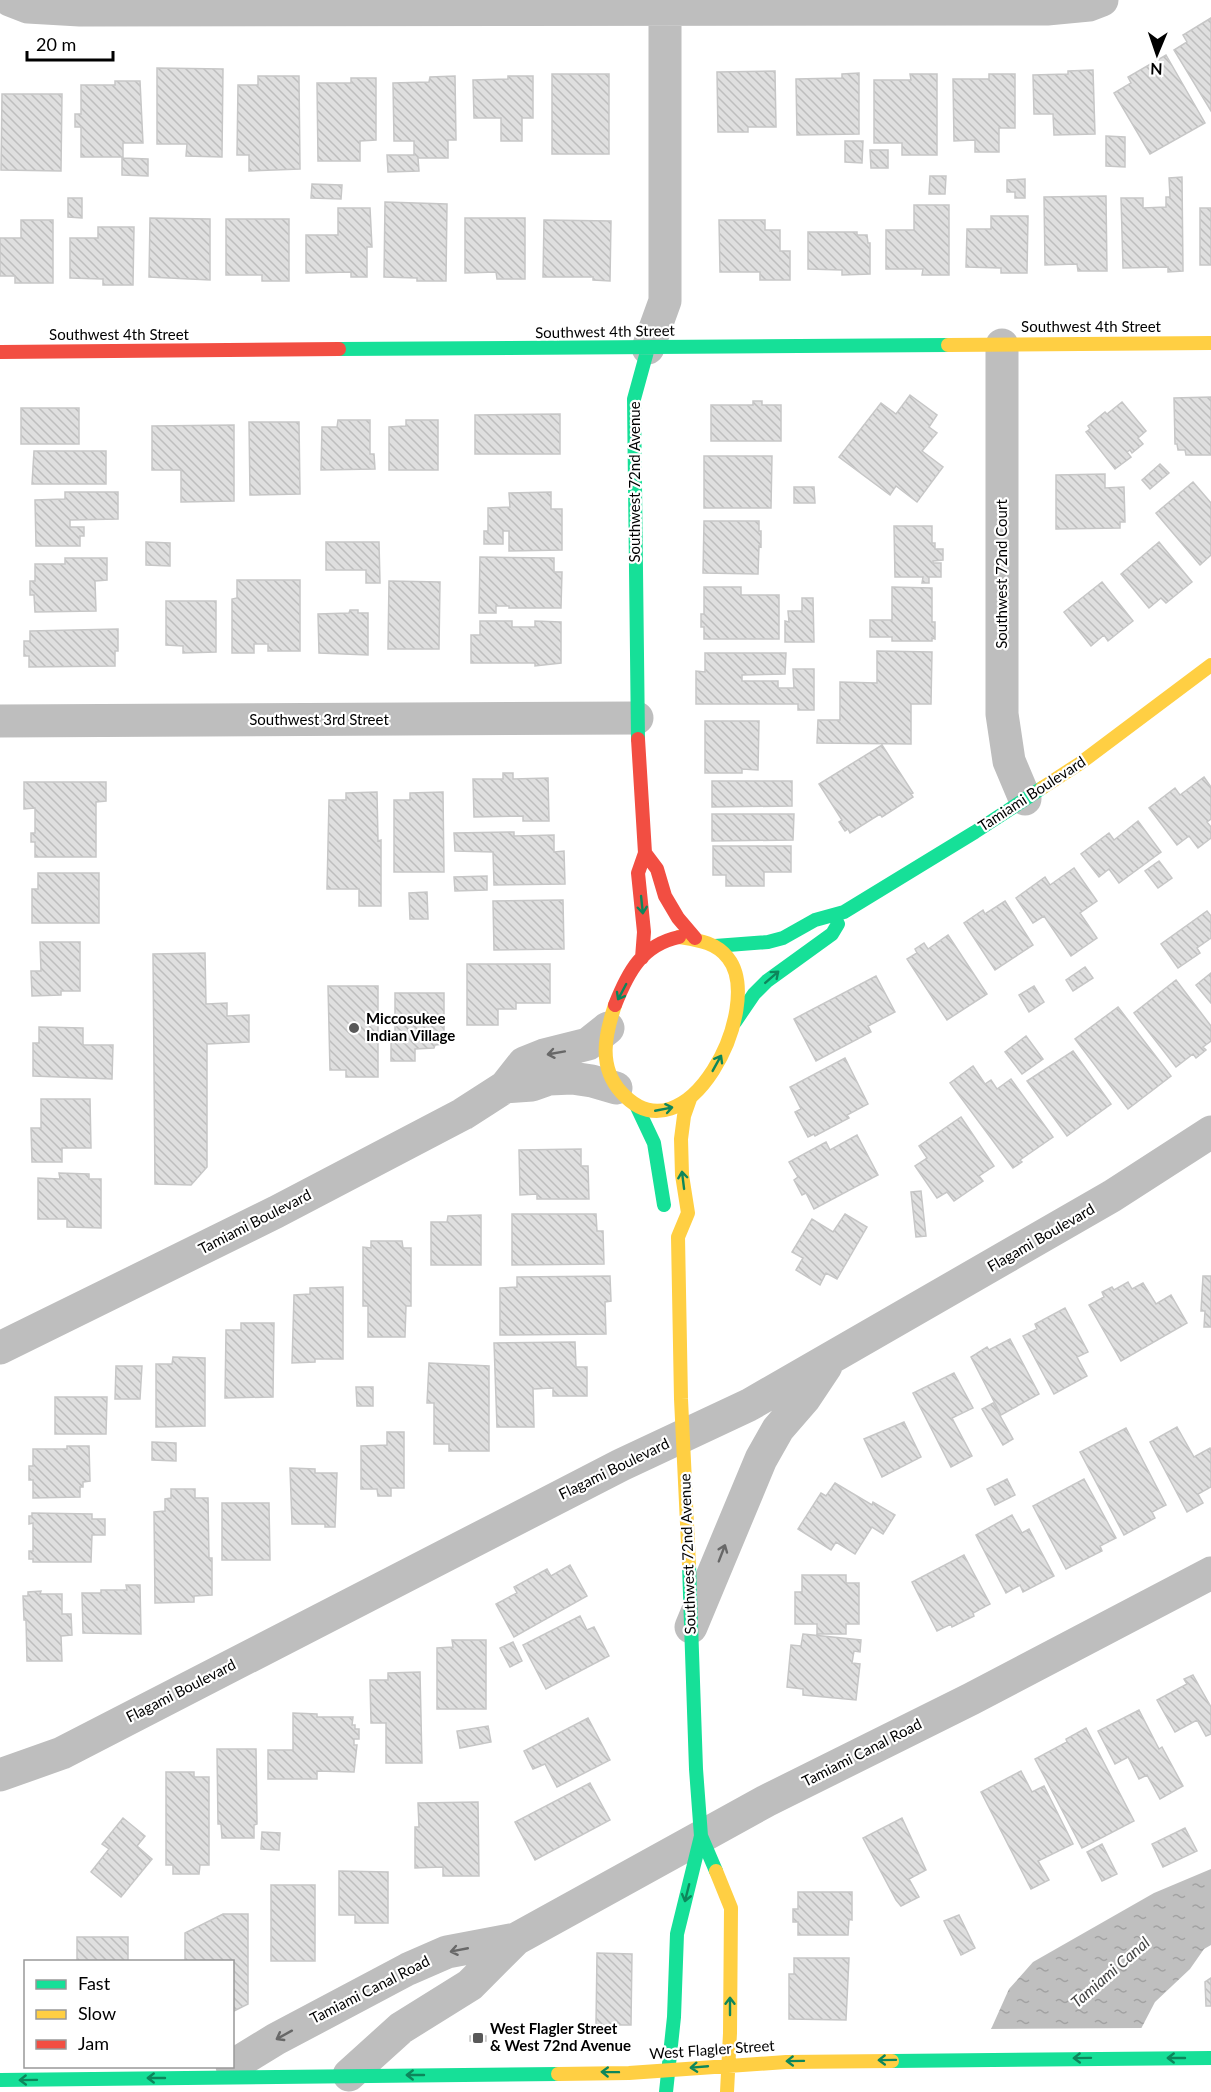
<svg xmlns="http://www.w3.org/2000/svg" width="1211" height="2092" font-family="Lato,sans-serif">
<defs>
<pattern id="water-ripples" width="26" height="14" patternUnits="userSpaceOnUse" patternTransform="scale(1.5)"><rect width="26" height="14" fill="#bfbfbf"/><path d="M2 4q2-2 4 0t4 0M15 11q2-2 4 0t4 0" fill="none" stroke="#a2a2a2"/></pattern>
<pattern id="building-back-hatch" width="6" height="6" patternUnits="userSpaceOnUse" patternTransform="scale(1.5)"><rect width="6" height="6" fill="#dfdfdf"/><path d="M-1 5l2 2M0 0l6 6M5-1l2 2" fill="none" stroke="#bebebe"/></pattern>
</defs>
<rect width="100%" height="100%" fill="#fff"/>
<path fill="url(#water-ripples)" d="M1211 1869V1945L1204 1949 1190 1969 1155 2002 1108 2092H955L992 2027 1009 1989 1033 1962 1154 1893Z"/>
<path fill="#fff" d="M1145 2028 1112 2092H952L987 2029Z"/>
<path fill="url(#building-back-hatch)" stroke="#c7c7c7" stroke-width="1.5" d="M1211 18V111L1174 50 1187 42 1183 35Z
M1166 55 1205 123 1150 154 1114 93 1131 83 1128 77Z
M157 68 223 69 222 157 186 156 187 144H157Z
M1093 70 1095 134 1054 135 1053 114H1034L1033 75 1068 74V71Z
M775 71 776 127H748V132H718L717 72Z
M859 73V134L797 135 796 79 842 78V74Z
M552 74H609V154H552Z
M910 74H937V155H902V143H874V80H911Z
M989 74H1015V128H999V152H975V140L954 141 953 79H989Z
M258 76H299L300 169 249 171V155H237L238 85H258Z
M455 76 456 140H448V158H418L419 171 388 172 387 155H414V141H394L393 83 429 82 430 77Z
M508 76H533V118H522V141H501V118H474L473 80 508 79Z
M351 78H376V140L360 141V161H318L317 83H351Z
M115 81H140L143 143H123V157H81V127H75V114H81V85H115Z
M2 94H62L61 171 1 170Z
M1106 136 1125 137V167L1106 166Z
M845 141H863L862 163 845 162Z
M870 150H888V168H871Z
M122 158 148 159V176L122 175Z
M930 176H946L945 194H929Z
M1182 177 1183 271 1168 272V267L1123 268 1121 198H1143V208L1166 207V197H1170L1169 178Z
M1025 179V198H1015V192H1007V180Z
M312 184 342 185 341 199 311 198Z
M1106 196 1107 271H1078L1077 264 1045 265 1044 197Z
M68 198H82V218L68 217Z
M385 202 447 204 446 281H417V278L384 277Z
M914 205H949V275H922L923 269H886V230H914Z
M338 208H370L372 247H367V277H351V272L306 273V235H338Z
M1200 208H1211V265H1200Z
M991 216H1028L1027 273H1001V268L966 267 967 229H991Z
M150 218 210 219V280L149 277Z
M465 218H525V279H497L496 272 465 273Z
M226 219H289V281H262V275H226Z
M21 220H53V283H15V276H0V238H21Z
M544 220 611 221 610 281 593 280V277H543Z
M719 220H765V230H780V251H790V280H760V272H720Z
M98 227H134L133 285H103V279L70 278V238H98Z
M808 232H857V235H867L868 243H870V274L842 275V270L808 269Z
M910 395 937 415 929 427 937 433 922 451 943 467 917 502 896 486 890 495 839 457 881 403 896 414Z
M1211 397V455H1186L1185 450H1178L1177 444H1175L1174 398Z
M753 401H762V405H781V441H711V405H753Z
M1122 402 1146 431 1138 438 1143 444 1132 453 1130 450 1127 452 1131 457 1115 469 1086 432 1090 429 1088 426 1105 412 1107 414Z
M21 408H79V444H21Z
M560 414V454H475V415Z
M338 420H370V454H374L375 469 321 470 322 427H337Z
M406 420H438V470H389V427L406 426Z
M249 422H299L300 494 250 495Z
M234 425V501L181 502V470H152V426Z
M34 451H106V484H32Z
M704 456H772L771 508H704Z
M1160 464 1169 473 1150 489 1142 480Z
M1105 474V488L1124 487 1125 522H1120V528L1056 529V475Z
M1193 482 1211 503V555L1200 565 1156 513Z
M794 487H814L815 503H794Z
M65 492H118V519L70 520V527H84V536H80V546H36L35 500 65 499Z
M551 492V509H562V550L509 551V531H503V544H484V531H488V508L510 507 509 493Z
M704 521H759V531H761V547L759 546 758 574 703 573Z
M894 526H932V543H935V549H943V560L933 561V563H941V577H929V583H922L923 577H895Z
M146 542 170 543V566L146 565Z
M326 542H379L380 583H366V570H326Z
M1159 542 1192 582 1166 603 1161 598 1149 608 1121 574Z
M480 557 554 558V572H562L561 608H509V606H496V613H479Z
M65 558H107V580L95 581 96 611 35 612 34 595H30V581H35V564H65Z
M237 580H300V651H268V644H254V653H232V599L237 598Z
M389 581 440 582 439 649H388Z
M1102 582 1133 621 1108 641 1104 635 1091 646 1064 612Z
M704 587H741V595H779V639H704V627H701V614H704Z
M892 587 932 588V622H935V639L932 638V641H892V637H870V620H892Z
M802 598H813L814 642H785V621L789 622 788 611H802Z
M166 601H216V652L183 653V646L166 645Z
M350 610H358V613H368V655L319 653 318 614 349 613Z
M480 621H512V627H535V621L561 622V663L535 666V663H471V635H480Z
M118 629V651H115V666L29 667V656H24V641H30V631Z
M877 651 932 652 931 704H911V744L817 743 818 720H840V682L877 683Z
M705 653H786L785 674 742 675V681H778V688H794L793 669H814V710H798V704H696V671L705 672Z
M705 721H759L758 770 742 769V773H705Z
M882 745 913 793 911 794 913 797 882 817 880 814 850 833 848 829 845 831 839 822 842 820 819 784Z
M503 773H513V779L548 778 549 821H523V816L474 817 473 779H503Z
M1204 777 1211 787V819L1207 822 1211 827V838L1198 848 1189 836 1177 845 1149 808 1175 788 1180 795Z
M712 781H792V806L712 807Z
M24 782H106V801L96 802V857H35V842H31V833H35V808L24 809Z
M377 792 378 841 381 840V906H359V889H327L329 800H346V793Z
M443 792 444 872H394V800H410V793Z
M712 814H794L793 840 712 841Z
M1138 821 1161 852 1119 883 1109 869 1099 877 1081 854 1109 833 1114 840Z
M514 832V836L554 835V852L564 851 565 884 494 885 493 852 455 851 454 833Z
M713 846H791V872H764V886H726V875H713Z
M1159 861 1172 878 1158 888 1145 871Z
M1074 868 1097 901 1080 913 1097 938 1071 956 1044 916 1033 923 1016 898 1045 877 1050 885Z
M38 873H99V923H32V889H38Z
M487 876V890L455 891 454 877Z
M427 892 428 919H410L409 893Z
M563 900 564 949 494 950 493 901Z
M1005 901 1033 945 995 970 964 923 983 910 985 914Z
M1207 911 1211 916V938L1197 948 1200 953 1178 968 1161 944Z
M948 935 987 994 947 1020 907 959 917 953 915 949 924 943 928 949Z
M40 942H80V991H61V995L32 996 31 971H41Z
M205 953 206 1004 227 1003V1016L249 1015V1042L207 1044V1167L191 1185 155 1184 153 954Z
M467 964H550V1003H516V1009H498V1025H467Z
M1085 967 1093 978 1073 991 1066 980Z
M1211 973V1003L1196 985Z
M876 976 895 1012 868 1026 871 1032 816 1061 794 1019Z
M1176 980 1211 1026V1041L1203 1047 1206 1050 1196 1058 1193 1054 1176 1067 1134 1013Z
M328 986H378V1077H346V1070H330Z
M1034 986 1044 1002 1029 1012 1019 995Z
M395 993H444V1044L435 1045 434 1048 415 1049V1061H391V1035L395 1034Z
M1118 1007 1171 1076 1128 1109 1075 1039Z
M39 1027 83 1028V1045H113L112 1079 33 1076V1043H39Z
M1026 1036 1043 1059 1022 1074 1005 1052Z
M1073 1051 1111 1104 1067 1136 1027 1081Z
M845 1058 868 1104 847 1115 849 1118 815 1136 814 1134 808 1137 795 1112 801 1109 790 1087Z
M973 1066 985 1084 991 1080 997 1089 1011 1079 1053 1137 1020 1160 1022 1162 1013 1168 950 1083Z
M41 1099H90L91 1148H62V1162H32L31 1128H41Z
M961 1117 994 1166 979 1176 983 1181 954 1201 947 1192 937 1198 915 1166 927 1158 919 1146Z
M857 1135 878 1175 814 1209 806 1193 802 1195 794 1180 798 1177 789 1162 826 1142 830 1150Z
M581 1149V1166H588L589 1199H537V1194L520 1195 519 1150Z
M59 1173 89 1174V1179H101V1228L67 1227V1219H38V1178L60 1179Z
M921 1191 926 1236 916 1237 911 1192Z
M512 1214H596L597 1231H603L604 1264 512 1265Z
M845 1214 867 1227 837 1279 826 1273 820 1285 796 1270 803 1258 792 1252 812 1219 833 1232Z
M481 1215V1265H431V1222H447L448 1216Z
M371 1241H402L403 1248H411V1306H406L405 1337H368V1306H363V1247L371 1248Z
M610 1276 611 1301 605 1302 606 1334 500 1335V1288L517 1287V1277Z
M1203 1276H1211V1327H1204L1205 1311H1201Z
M1128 1282 1132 1289 1143 1283 1156 1304 1171 1295 1187 1323 1121 1361 1089 1305 1104 1297 1102 1292 1112 1287 1114 1290Z
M343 1287V1359H315V1362L292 1363 294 1295 310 1294V1288Z
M1065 1308 1088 1352 1077 1357 1087 1376 1054 1394 1023 1336 1037 1329 1035 1324Z
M241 1323H274L273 1397 225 1398 226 1330H241Z
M1010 1339 1039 1394 1001 1415 971 1357 987 1347 989 1350Z
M575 1342 576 1367H587V1396H553V1388L533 1389 534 1427H497L494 1343Z
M173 1357 205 1358V1426L156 1427V1364H172Z
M429 1363 489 1366V1451H449V1444H434V1403H427Z
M116 1366H142L140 1399H115Z
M954 1373 973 1408 952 1418 972 1456 951 1467 913 1393Z
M356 1387H373V1406H357Z
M55 1397H107L106 1434H55Z
M993 1403 1013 1439 1003 1445 982 1409Z
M904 1422 921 1457 882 1477 864 1439Z
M1177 1427 1194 1457 1210 1448 1211 1451V1487L1198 1494 1203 1503 1187 1512 1150 1442Z
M1126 1428 1166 1505 1152 1512 1155 1518 1124 1535 1080 1452Z
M387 1432H404V1488H391V1496H378L377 1489H361V1446L387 1445Z
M152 1442 176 1443V1461L152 1460Z
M67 1446H89L90 1481 83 1482V1487H80V1497L33 1498V1480H29V1466H33V1449H67Z
M290 1468 315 1469V1473H337L335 1527H325V1524H292Z
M1007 1479 1015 1495 995 1505 987 1489Z
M1084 1479 1116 1538 1100 1546 1102 1551 1066 1569 1033 1506Z
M835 1483 872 1505 873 1502 895 1515 883 1534 872 1527 855 1554 836 1542 831 1550 798 1529 821 1493 826 1496Z
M171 1489H195V1498H208L209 1558H212V1595L194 1596V1602L155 1603 154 1512 165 1511V1499L171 1498Z
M222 1503H269L270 1560H222Z
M32 1513 92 1514V1519H105V1535H92L91 1562H33V1559H29V1551H33V1523L29 1524V1516H32Z
M1012 1515 1022 1533 1029 1529 1054 1576 1023 1592 1020 1585 1006 1593 976 1535Z
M964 1555 990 1604 973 1613 974 1616 952 1627 951 1624 937 1631 912 1582Z
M570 1565 587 1596 514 1637 496 1604 517 1593 514 1587 547 1569 551 1576Z
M802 1575H846V1583H859V1624H846V1634H817V1624H795V1592H802Z
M126 1585H140L141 1634 83 1633 82 1593H101V1590H127Z
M41 1591 40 1594H62V1614H71L72 1635 61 1636 62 1661H27L26 1620H24L23 1596H28V1592Z
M580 1616 587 1630 594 1627 609 1656 546 1689 523 1645Z
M803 1634 861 1640 860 1652 854 1651 852 1663 860 1664 856 1700 803 1695V1689L787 1687 791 1645 801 1646Z
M452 1640H486V1709H437V1648L453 1647Z
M513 1642 522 1661 510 1667 500 1648Z
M420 1672 422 1763H386V1723H371L370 1680H388V1673Z
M1193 1675 1211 1707V1734L1206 1736 1197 1720 1175 1732 1157 1700 1187 1684 1184 1679Z
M1139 1710 1159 1749 1162 1747 1183 1786 1160 1799 1147 1775 1139 1779 1128 1757 1115 1764 1098 1731Z
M293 1713 317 1714V1717H353L352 1725H355V1729H359V1739H354V1745H357L354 1772 317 1771V1779H268V1750H293Z
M588 1718 610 1760 557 1787 545 1764 533 1769 524 1751Z
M488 1726 491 1742 460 1748 457 1731Z
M1086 1728 1134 1821 1082 1848 1035 1759 1067 1742 1066 1739Z
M217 1749H256L257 1824 254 1825V1838H222L221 1824H218Z
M1021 1771 1032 1792 1044 1786 1073 1844 1038 1861 1049 1880 1031 1889 981 1792Z
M166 1772H194V1777H209V1865H200L199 1874H173V1865H166Z
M590 1783 610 1820 535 1860 515 1822Z
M478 1802 479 1876H443V1867L415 1868V1827H419L418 1803Z
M123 1818 145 1836 137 1846 152 1859 121 1897 91 1872 109 1849 102 1844Z
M902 1818 926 1870 909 1879 919 1897 901 1906 896 1900 863 1838Z
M1185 1828 1197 1851 1163 1867 1152 1844Z
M262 1832 280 1833 279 1850 261 1849Z
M1102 1844 1117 1874 1102 1881 1087 1852Z
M339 1871 388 1872V1923H355V1915H339Z
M271 1885H315V1961H271Z
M798 1892H852V1920L849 1919 848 1935H798V1922H793V1909H798Z
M223 1914H248V2004L232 2012V1962H185V1933Z
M959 1915 975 1948 961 1955 944 1921Z
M77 1937H128V1962H77Z
M597 1953 632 1954 631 2025H596Z
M794 1958H849L846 2020 789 2019V1974H794Z
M1211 1978V2006H1206L1205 1982Z
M470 2036H486V2041H470Z"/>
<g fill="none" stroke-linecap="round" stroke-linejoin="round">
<path stroke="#bebebe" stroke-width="33" d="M10 0 28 7 80 10 1047 9 1089 5 1102 0
M1002 345V714L1009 761 1025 799
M648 348 665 301V8
M0 721 637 718
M505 1087 532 1085 549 1079 572 1078 592 1081 616 1088
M0 1348 276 1212 463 1114 505 1087 524 1063 544 1055 588 1044 608 1028
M691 1627 761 1459 778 1429 804 1399 826 1366
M0 1775 62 1753 621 1465 749 1405 1112 1196 1211 1132
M232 2066 276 2039 408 1969 447 1952 516 1939
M349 2075 401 2028 470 1985 516 1939 766 1801 971 1699 1211 1573"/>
<path stroke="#16e098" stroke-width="14" d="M339 349 948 345
M638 739 634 399 648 348
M715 946 768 942 783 938 815 920 844 912 975 832 1042 788
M735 1022 754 994 767 981 832 934 838 924
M637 1107 654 1143 664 1205
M689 1565 696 1769 701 1836 716 1871
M892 2061 1211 2058
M0 2080 558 2074
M666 2092 674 2017 677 1934 701 1836"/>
<path stroke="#ffcf43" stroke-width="14" d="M948 345 1211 343
M1042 788 1079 764 1211 665
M615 1005C605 1035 598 1066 621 1092 686 1165 766 1006 728 958 716 942 697 940 679 937
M689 1565 681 1399 678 1237 688 1213 682 1175 681 1139 684 1116 690 1099
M716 1871 731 1908 730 2033 727 2092
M558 2074 629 2073 786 2062 892 2061"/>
<path stroke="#f24e42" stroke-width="14" d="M0 352 339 349
M638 739 645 853 638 873 644 932 642 958
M645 853 657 869 665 896 678 918 695 938
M615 1005C628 972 642 945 679 937"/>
</g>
<defs><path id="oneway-shaft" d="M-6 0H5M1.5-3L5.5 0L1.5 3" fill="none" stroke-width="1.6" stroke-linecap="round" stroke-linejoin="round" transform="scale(1.5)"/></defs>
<g stroke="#0d865b">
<use href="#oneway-shaft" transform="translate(642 905) rotate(84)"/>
<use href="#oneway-shaft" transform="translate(772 977) rotate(-41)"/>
<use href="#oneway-shaft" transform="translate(622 992) rotate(118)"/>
<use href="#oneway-shaft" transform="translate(717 1063) rotate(-61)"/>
<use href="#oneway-shaft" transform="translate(664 1109) rotate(-11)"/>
<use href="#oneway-shaft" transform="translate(683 1180) rotate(-97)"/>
<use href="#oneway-shaft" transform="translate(687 1893) rotate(104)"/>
<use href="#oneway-shaft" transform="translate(730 2006) rotate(-90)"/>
<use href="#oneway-shaft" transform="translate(1082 2058) rotate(179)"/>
<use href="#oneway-shaft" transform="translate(1176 2058) rotate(-180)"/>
<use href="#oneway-shaft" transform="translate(887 2060) rotate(179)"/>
<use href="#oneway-shaft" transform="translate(795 2061) rotate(179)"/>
<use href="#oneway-shaft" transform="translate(699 2067) rotate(175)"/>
<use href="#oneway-shaft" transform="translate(610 2072) rotate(-179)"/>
<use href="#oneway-shaft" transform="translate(415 2075) rotate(180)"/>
<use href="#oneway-shaft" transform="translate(156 2078) rotate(180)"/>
<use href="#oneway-shaft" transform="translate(28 2080) rotate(179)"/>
</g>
<g stroke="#686868">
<use href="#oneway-shaft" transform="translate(556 1053) rotate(170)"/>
<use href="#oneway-shaft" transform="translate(722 1553) rotate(-69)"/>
<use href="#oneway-shaft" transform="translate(459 1950) rotate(169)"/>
<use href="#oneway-shaft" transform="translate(284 2035) rotate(151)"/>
</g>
<g fill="#595959" stroke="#fff" stroke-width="2">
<circle cx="354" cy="1028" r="6"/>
<rect x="472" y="2032" width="12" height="12" rx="3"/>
</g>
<g text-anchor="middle" stroke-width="4.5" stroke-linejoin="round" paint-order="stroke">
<g font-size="15" fill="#000" stroke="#fff">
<text x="1091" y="332">Southwest 4th Street</text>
<text transform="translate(605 332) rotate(-1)" y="5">Southwest 4th Street</text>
<text x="119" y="340">Southwest 4th Street</text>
<text transform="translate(635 482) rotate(-90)" y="5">Southwest 72nd Avenue</text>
<text transform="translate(1002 574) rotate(-90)" y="5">Southwest 72nd Court</text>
<text x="319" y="725">Southwest 3rd Street</text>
<text transform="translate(1032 794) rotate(-33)" y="5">Tamiami Boulevard</text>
<text transform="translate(255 1222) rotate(-27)" y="5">Tamiami Boulevard</text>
<text transform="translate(1041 1238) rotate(-30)" y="5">Flagami Boulevard</text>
<text transform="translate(614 1469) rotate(-26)" y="5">Flagami Boulevard</text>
<text transform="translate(688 1554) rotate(-92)" y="5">Southwest 72nd Avenue</text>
<text transform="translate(181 1691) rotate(-27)" y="5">Flagami Boulevard</text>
<text transform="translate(862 1753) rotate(-27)" y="5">Tamiami Canal Road</text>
<text transform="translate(370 1990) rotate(-27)" y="5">Tamiami Canal Road</text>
<text transform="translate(712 2050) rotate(-4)" y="5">West Flagler Street</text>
</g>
<g font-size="15" font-weight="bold" fill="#000" stroke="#fff" text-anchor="start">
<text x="366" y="1024">Miccosukee<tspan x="366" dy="17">Indian Village</tspan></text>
<text x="490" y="2034">West Flagler Street<tspan x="490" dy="17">&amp; West 72nd Avenue</tspan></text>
</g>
<g font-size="16" font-style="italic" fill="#444" stroke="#fff">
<text transform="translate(1110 1972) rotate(-41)" y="6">Tamiami Canal</text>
</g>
</g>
<rect x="24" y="1960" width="210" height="108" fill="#ffffff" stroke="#999999" stroke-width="1.5"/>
<rect x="36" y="1980" width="30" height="9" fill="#16e098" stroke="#999999" stroke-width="1.5"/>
<text x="78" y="1990" font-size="18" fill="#000000">Fast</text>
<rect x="36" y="2010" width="30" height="9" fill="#ffcf43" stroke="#999999" stroke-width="1.5"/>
<text x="78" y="2020" font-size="18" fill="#000000">Slow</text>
<rect x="36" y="2040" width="30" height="9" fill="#f24e42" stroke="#999999" stroke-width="1.5"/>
<text x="78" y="2050" font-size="18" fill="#000000">Jam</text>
<g transform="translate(1157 54) rotate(182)" stroke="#ffffff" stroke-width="4.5" paint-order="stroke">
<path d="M0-4.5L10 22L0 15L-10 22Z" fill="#000000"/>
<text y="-9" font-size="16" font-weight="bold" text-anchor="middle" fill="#000000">N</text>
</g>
<path d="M27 51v9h86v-9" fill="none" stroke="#000000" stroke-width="3"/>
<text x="36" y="51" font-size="18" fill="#000000" stroke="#ffffff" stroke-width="4.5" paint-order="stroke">20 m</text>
</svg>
